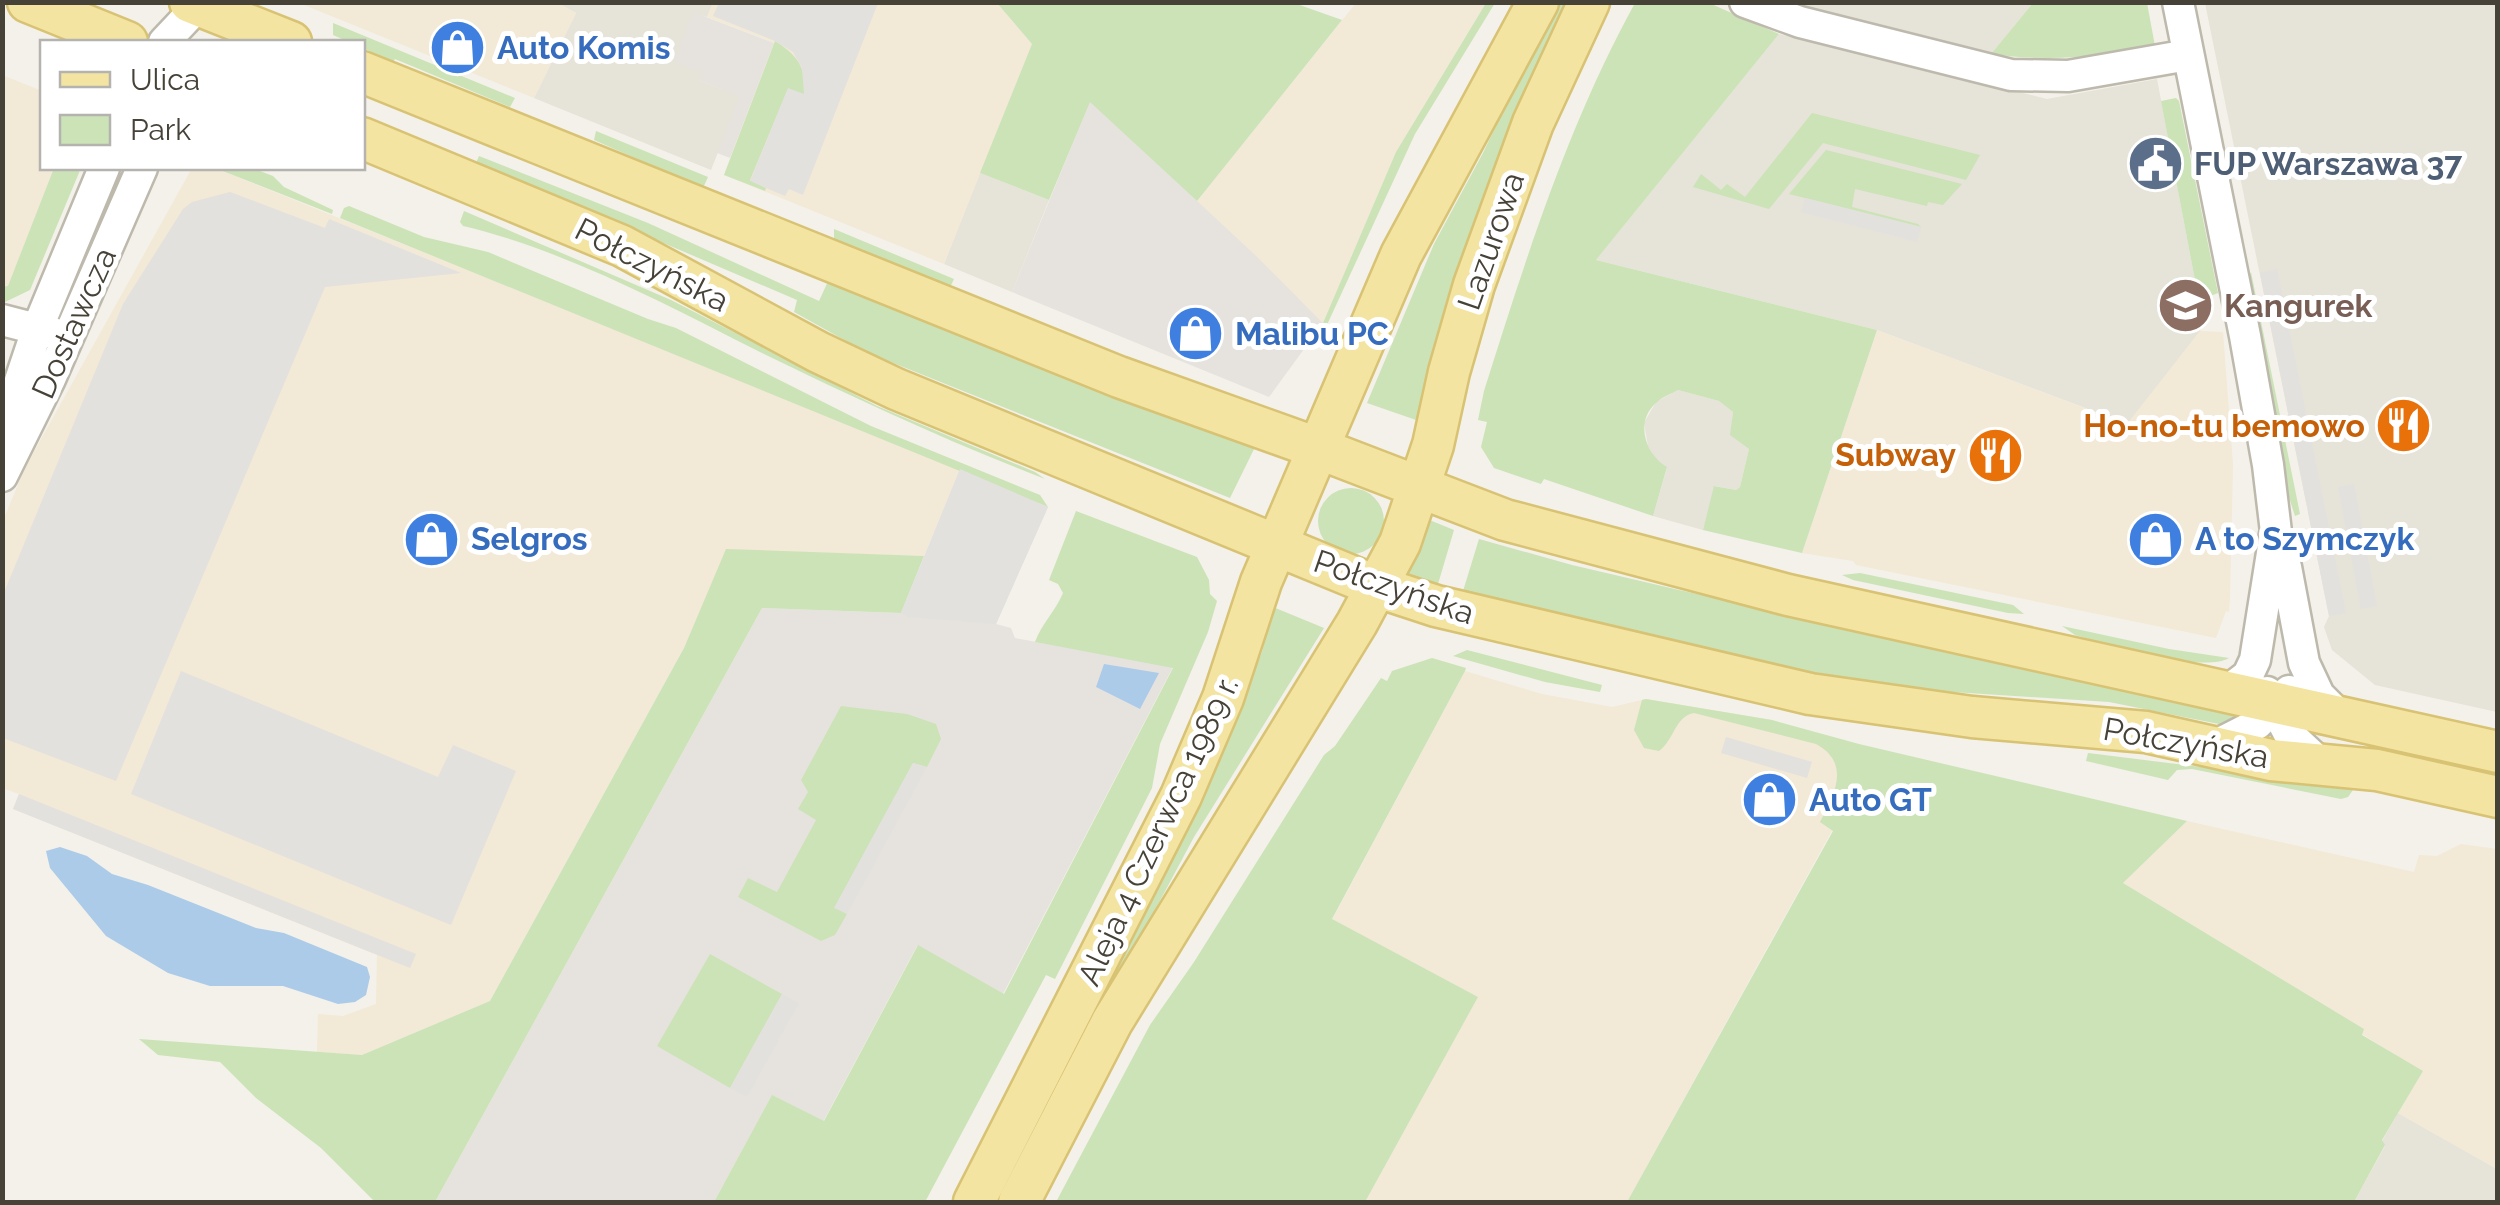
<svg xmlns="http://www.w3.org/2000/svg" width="2500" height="1205" font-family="Raleway,sans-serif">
<rect width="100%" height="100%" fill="#f3f1e9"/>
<path fill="#e6e3d8" d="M556 2 713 3 707 17 693 13 704 73 700 81 740 96 711 170 534 98 576 13Z
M1804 2 2033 3 1991 54 1801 6Z
M2205 3H2497V712L2375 685 2332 650 2324 627 2329 616Z
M1779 34 2047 99 2157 79 2198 296 2203 299 2207 322 2128 424 1877 330 1596 260Z
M980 173 1049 200 1012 292 944 264Z
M1678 390 1719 401 1733 412 1731 435 1749 449 1740 487 1736 490 1715 486 1703 530 1653 516 1667 468 1656 461 1648 446 1644 423 1656 402Z
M2398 1113 2497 1169V1202H2354L2385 1146 2382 1141Z"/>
<path fill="#f2e9d7" d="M556 2 576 13 534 98 299 3Z
M713 2 997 3 1032 44 944 264 724 175 774 43 707 17Z
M1356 3H1486L1396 152 1323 323 1197 201Z
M2 75 42 91V168H54L8 287H3Z
M192 168H215L960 469 924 556 726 550 684 648 490 1001 362 1055 317 1052 318 1014 343 1016 376 1004 377 955 13 809 19 794 2 788V523L25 468Z
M1877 330 2127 424 2200 331 2223 332 2233 465 2230 596 2229 612 2226 611 2216 638 1856 565 1853 561 1802 553Z
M1465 671 1542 694 1612 707 1646 699 1772 720 1866 769 1627 1202H1365L1478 997 1332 920Z
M2187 821 2414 872 2419 855 2437 856 2461 844 2497 849V1169L2398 1113 2422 1072 2362 1034 2364 1029 2123 883Z"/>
<path fill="#e6e3de" d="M693 12 774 43 730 158 717 153 739 96 700 81 703 73 674 62Z
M1090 101 1254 254 1323 323 1269 397 1012 292Z
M960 469 1048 507 996 624 1011 628 1015 638 1173 667 1003 994 917 946 823 1122 772 1096 714 1202H435L762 608 901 613Z"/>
<path fill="#cbe3b7" d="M997 3H1294L1342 20 1197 201 1090 102 1049 200 980 173 1032 44Z
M1486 3H1495L1415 134 1326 327 1323 323 1396 152Z
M1554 3H1567C1501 135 1451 276 1419 421L1367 403 1434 244 1483 153Z
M1635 3H1709L1779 34 1596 260 1877 330 1802 553 1703 530 1714 486 1736 490 1740 487 1749 449 1730 435 1733 412 1719 401 1678 390C1671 394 1662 397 1656 403 1634 422 1646 455 1667 467L1653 516 1544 479 1541 484 1494 468 1481 447 1487 422 1478 420 1484 391C1526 258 1568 125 1635 3Z
M2033 3H2147L2155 46C2097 57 2050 62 1991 54Z
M333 23 515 98 510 107 395 59 393 62 363 48 362 42H349L333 35Z
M775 41C797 55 807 67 804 95L788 89 750 180 766 188 765 191 724 175Z
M2176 98 2179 101 2218 293 2203 299 2198 296 2161 101Z
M1812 113 1980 155 1966 180 1823 143 1769 209 1693 187 1701 174 1721 190 1727 184 1745 197Z
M596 131 708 177 703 188 594 140Z
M1826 150 1962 184 1943 205 1928 202 1927 206 1855 189 1852 207 1918 224 1921 227 1789 194Z
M479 156 648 223 819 301 830 277 1257 443 1230 498 866 352 794 312 797 300 476 163Z
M54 168H81L30 290 3 303V287L8 286Z
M215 168H252L273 176 284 187 333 210 332 214Z
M349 206 424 237 488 252 648 319 676 328 871 426 1040 495 1048 507 340 218 344 208Z
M464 211 671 300 877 406 1035 472 1045 479C947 441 852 397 758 351 667 305 562 249 463 226L460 222Z
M834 229 954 279 947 294 834 246Z
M2251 272 2300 514 2295 516 2287 491 2247 282Z
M1318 521a33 33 0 1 1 66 0a33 33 0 1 1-66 0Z
M1076 511 1197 557 1209 580 1210 594 1217 601 1208 632 1160 744 1152 788 1055 979 1046 975 925 1202H714L772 1095 824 1121 918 945 1004 994 1173 668 1035 642C1042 623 1055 612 1063 593L1058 584 1049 580Z
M1427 519 1454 530 1438 584 1409 574 1407 570Z
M1479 539 1572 565 1679 590 2254 715 2231 725 2219 724 2109 702 1891 688 1823 677 1463 591Z
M726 549 924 556 901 613 762 608 435 1202H375L321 1148 256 1098 220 1062 158 1055 139 1039 362 1055 490 1001 684 648Z
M1860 573 2013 605 2024 614 2008 613 1853 580 1842 575Z
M1273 607 1324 628 1194 837 1069 1071 1057 1069 1233 723 1262 652Z
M2062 626 2169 649 2229 658C2202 674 2107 644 2075 635Z
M1467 650 1602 685 1600 692 1545 682 1453 656Z
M1432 658 1466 668 1465 671 1332 919 1478 997 1365 1202H1056L1150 1025 1194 962 1324 755 1335 746 1381 678 1387 681 1392 671Z
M1646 699 1772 720 1859 744 2187 821 2123 883 2364 1029 2362 1035 2423 1071 2382 1140 2385 1145 2354 1202H1627L1833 831 1820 822C1835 794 1851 763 1816 744L1694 713C1675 716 1674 740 1659 751L1644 748 1634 730 1642 700Z
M841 706 907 714 936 724 941 739 927 767 913 763 835 907 847 914 835 935 821 941 738 897 748 878 777 892 816 820 798 809 808 792 801 780Z
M2088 753 2217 769 2221 763 2353 790 2348 797 2341 799 2192 769 2177 770 2168 780 2086 761Z
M710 954 782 994 730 1088 657 1046Z"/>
<path fill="#e2e1dd" d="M719 3H878L803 195 789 189 785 196 750 181 788 88 804 94 802 68 793 52 775 41 713 16Z
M230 192 325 228 329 219 461 273 325 287 116 781 3 738V595L123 304 183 209 192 202Z
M1805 198 1921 227 1917 242 1801 212Z
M2277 269 2346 613 2329 616 2260 273Z
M960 469 1048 507 996 624 908 617 901 613Z
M2354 484 2377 606 2361 609 2338 487Z
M181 671 438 777 453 745 516 771 451 925 131 794Z
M1726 737 1812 762 1807 778 1721 753Z
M913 763 927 767 847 914 834 908Z
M19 794 416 954 410 968 13 809Z
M782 994 799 1003 747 1097 730 1088Z"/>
<path fill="#accbe9" d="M1104 664 1159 673 1140 709 1096 687Z
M60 847 87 856 112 874 148 885 256 928 284 933 367 967 370 977 366 995 355 1002 338 1004 283 986H210L168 973 106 936 50 868 46 851Z"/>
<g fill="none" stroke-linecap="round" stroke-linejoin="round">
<defs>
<path id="minor" d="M1745 2 1800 22 2011 75 2068 76 2188 55
M2178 2 2245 336 2268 465 2276 532 2286 567 2304 663 2319 695 2342 718
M164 42 198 6
M2 320 56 334
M2 434 38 327 104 168
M2 476 50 379 142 168
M2226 692 2248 675 2255 660 2275 534
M2267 692 2289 734 2321 764
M2212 747 2257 724 2289 691"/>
<path id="major" d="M28 2 127 42
M190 2 291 42
M362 72 1119 377 1320 449 1505 520 1788 595 2498 752
M362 138 622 246 818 352 896 389 1378 587 1436 606 1810 694 1972 717 2146 732 2271 760 2377 770 2498 797
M974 1202 1181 796 1223 698 1261 582 1401 255 1538 2
M1019 1202 1112 1022 1357 623 1400 543 1433 445 1449 372 1474 285 1533 123 1589 2"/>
</defs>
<use href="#minor" stroke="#beb9ad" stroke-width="35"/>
<use href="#major" stroke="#d8c273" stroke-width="45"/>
<use href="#minor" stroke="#fff" stroke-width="30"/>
<use href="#major" stroke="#f4e4a1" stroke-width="40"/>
</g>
<defs>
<symbol id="shop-disc" viewBox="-11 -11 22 22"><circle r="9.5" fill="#3f7fe0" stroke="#fff"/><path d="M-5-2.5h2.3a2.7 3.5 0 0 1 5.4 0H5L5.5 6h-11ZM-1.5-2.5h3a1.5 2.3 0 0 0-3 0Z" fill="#fff"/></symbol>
<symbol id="civic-disc" viewBox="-11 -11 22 22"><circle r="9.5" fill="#5c6f8a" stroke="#fff"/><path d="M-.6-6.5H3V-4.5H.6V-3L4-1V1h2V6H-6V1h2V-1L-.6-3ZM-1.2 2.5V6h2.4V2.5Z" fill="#fff"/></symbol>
<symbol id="school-disc" viewBox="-11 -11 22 22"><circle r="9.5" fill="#8d6e63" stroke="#fff"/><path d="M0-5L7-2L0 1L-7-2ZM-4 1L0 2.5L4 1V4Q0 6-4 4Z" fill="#fff"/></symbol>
<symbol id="restaurant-disc" viewBox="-11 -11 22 22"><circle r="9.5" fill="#e8710a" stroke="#fff"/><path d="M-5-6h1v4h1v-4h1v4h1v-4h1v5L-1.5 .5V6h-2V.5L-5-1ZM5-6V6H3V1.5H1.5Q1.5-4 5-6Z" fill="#fff"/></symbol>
</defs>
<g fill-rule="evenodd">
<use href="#shop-disc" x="426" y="16" width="63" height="63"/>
<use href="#civic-disc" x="2124" y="132" width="63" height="63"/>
<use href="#school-disc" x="2154" y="274" width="63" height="63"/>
<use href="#shop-disc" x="1164" y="302" width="63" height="63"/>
<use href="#restaurant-disc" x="2372" y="394" width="63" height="63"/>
<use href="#restaurant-disc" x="1964" y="424" width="63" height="63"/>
<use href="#shop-disc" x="400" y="508" width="63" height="63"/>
<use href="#shop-disc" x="2124" y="508" width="63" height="63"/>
<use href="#shop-disc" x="1738" y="768" width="63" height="63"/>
</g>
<g text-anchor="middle" stroke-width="10" stroke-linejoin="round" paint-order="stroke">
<g font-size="32" font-weight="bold" fill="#366cbe" stroke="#fff" text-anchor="start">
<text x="497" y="59">Auto Komis</text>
<text x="1235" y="345">Malibu PC</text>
<text x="471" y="550">Selgros</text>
<text x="2195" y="550">A to Szymczyk</text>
<text x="1809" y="811">Auto GT</text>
</g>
<g font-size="32" font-weight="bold" fill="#4e5e75" stroke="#fff" text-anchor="start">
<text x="2194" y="175">FUP Warszawa 37</text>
</g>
<g font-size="32" fill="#464238" stroke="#fff">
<text transform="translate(1491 241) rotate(-71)" y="11">Lazurowa</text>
<text transform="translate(652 265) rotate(27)" y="11">Połczyńska</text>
<text transform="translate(74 323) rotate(-66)" y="11">Dostawcza</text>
<text transform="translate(1394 587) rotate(19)" y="11">Połczyńska</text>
<text transform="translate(2186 743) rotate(10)" y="11">Połczyńska</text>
<text transform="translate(1158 831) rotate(-65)" y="11">Aleja 4 Czerwca 1989 r.</text>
</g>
<g font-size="32" font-weight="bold" fill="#785e54" stroke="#fff" text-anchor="start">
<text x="2224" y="317">Kangurek</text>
</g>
<g font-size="32" font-weight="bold" fill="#c56008" stroke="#fff" text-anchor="end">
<text x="2365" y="437">Ho-no-tu bemowo</text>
<text x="1956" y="466">Subway</text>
</g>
</g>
<rect width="2500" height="1205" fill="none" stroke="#464238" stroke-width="10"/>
<rect x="40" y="40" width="325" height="130" fill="#ffffff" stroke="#b5b3af" stroke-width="2.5"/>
<rect x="60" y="72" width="50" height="15" fill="#f4e4a1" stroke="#b5b3af" stroke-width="2.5"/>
<text x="130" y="90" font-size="30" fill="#464238">Ulica</text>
<rect x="60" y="115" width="50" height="30" fill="#cbe3b7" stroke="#b5b3af" stroke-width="2.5"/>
<text x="130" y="140" font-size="30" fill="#464238">Park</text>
</svg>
